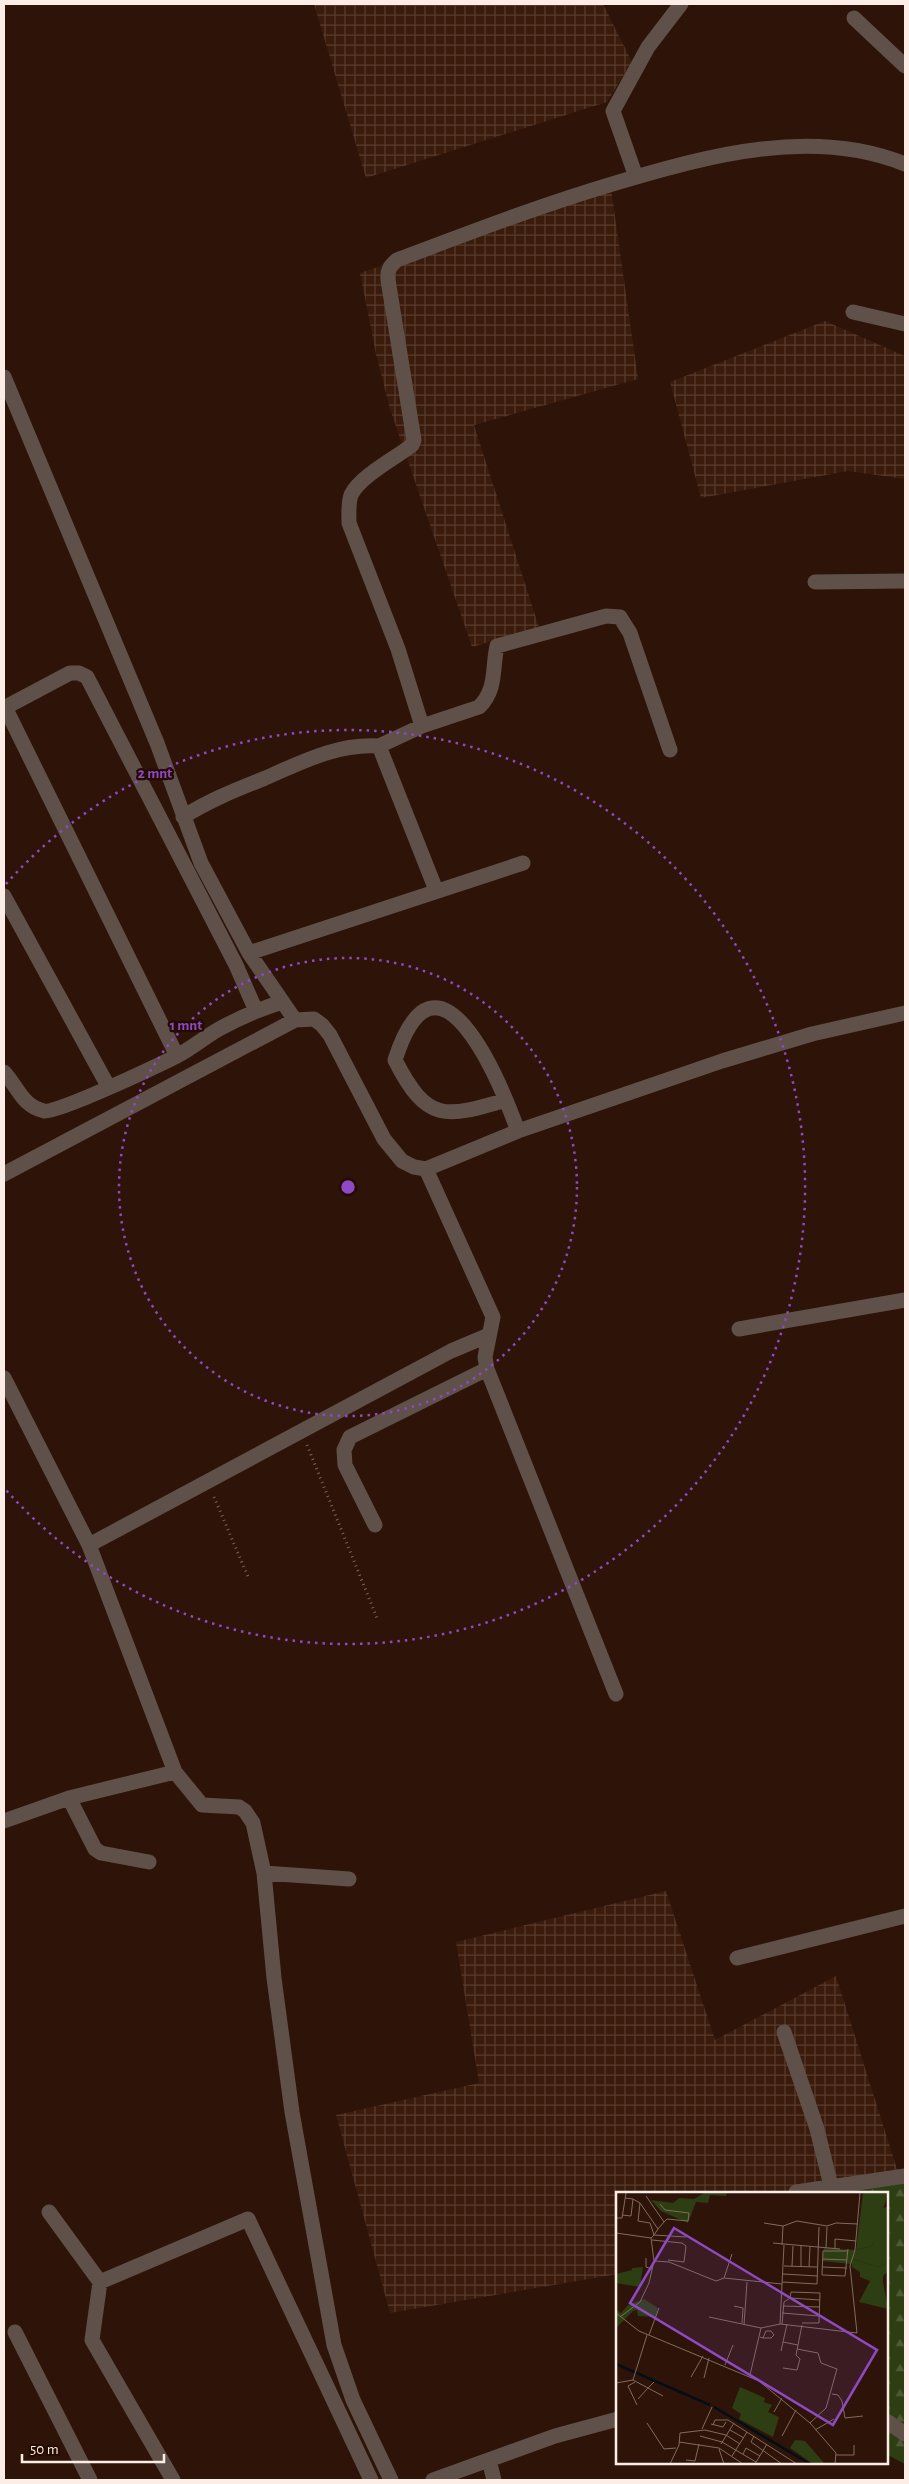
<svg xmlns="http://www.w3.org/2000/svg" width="909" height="2484" font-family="'Alegreya Sans',sans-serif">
<defs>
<pattern id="industrial-grid" width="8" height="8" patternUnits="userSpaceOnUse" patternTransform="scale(1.25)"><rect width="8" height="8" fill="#3b1b0b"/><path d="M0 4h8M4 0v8" fill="none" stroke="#583c2f"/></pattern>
<pattern id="forest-firs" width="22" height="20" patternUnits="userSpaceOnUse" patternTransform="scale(1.25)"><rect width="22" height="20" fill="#2d3e13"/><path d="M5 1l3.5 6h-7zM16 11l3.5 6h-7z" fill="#4c5a35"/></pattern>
</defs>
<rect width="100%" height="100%" fill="#2e1408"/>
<path fill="url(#industrial-grid)" d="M314 4H603L632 62 607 102 366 178Z
M611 188 638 379 474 425 539 627 472 647 390 409 376 354 360 273Z
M825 321 905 356V479L848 471 701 498 670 382Z
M666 1891 715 2040 836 1976 897 2169 819 2193H618V2274L390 2313 336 2115 479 2083 456 1942Z"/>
<path fill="url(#forest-firs)" d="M897 2169 905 2185V2464L888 2455V2193H819Z"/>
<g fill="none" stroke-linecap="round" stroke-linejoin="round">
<path stroke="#7a645a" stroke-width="3" stroke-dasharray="1 4" stroke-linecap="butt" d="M307 1445 377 1618
M214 1497 249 1579"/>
<path stroke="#5f514a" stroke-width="15" d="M854 18 905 66
M636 177 613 111 648 47 681 4
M853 312 905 324
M4 377 157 743 201 863 249 953 295 1020
M815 582 905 581
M5 707 177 1056
M4 708 70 673H79L87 677 236 965 256 1011
M422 726 398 649 349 523C349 514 348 504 351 495 360 476 396 458 412 445L414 440 388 280C387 270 390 266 397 260 471 232 544 204 619 182 710 155 813 127 905 164
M379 746 422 726 479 707C497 690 492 668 497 646L606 616 620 617 630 633 670 750
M183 817C208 801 235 790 263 779 300 763 337 743 379 746L436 890
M4 896 108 1086
M249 953 523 863
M4 1072C18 1087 22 1106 44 1111 56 1114 159 1065 177 1056 192 1048 205 1037 219 1029 239 1018 260 1009 282 1002
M506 1100C445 1118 427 1123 395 1060 437 929 499 1079 518 1131
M426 1169 493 1317 485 1357 487 1369 616 1694
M4 1174 295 1020 314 1019 322 1025 330 1035 384 1139 402 1161 414 1167 426 1169 518 1131 722 1061 812 1034 905 1013
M739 1329 905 1300
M4 1378 89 1545 175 1772 202 1805 239 1807 245 1811 253 1823 264 1873 274 1978 292 2112 334 2345 353 2400 391 2480
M375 1525 345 1465 344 1450 350 1437 487 1369
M89 1545 451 1351 489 1335
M69 1798 95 1849 101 1853 149 1862
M4 1821 69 1798 175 1772
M264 1873 349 1879
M737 1958 905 1916
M784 2032 817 2129 831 2186
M796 2192 905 2176
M49 2212 100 2282
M15 2332 90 2480
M888 2422 905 2434
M489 2460 494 2480
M173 2480 92 2340 100 2282 248 2219 371 2480
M433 2480 555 2436 618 2419"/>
</g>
<g fill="none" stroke="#8e49c5" stroke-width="2.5" stroke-dasharray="2.5 5">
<circle cx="348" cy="1187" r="229"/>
<path d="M6 884A457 457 0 1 1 6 1490"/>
</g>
<g transform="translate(616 2192)">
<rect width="272" height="272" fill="#2e1408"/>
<path d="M208 56 240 58 235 72 206 69Z" fill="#2d3e13"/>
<path d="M88 1H111L110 4 94 3 92 11 80 10 72 31 45 19 35 8 57 11 63 6 78 7ZM247 1H272L256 54 240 58ZM236 67 263 75 272 70V79L267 84V90L272 117 243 110 254 89 244 85V80L236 75ZM27 75 24 95 0 91V82L16 78V76ZM28 107 42 116 40 125 22 124 21 118 17 119 0 136 1 118 5 121 12 113ZM124 195 149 206 148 210 156 213 152 220 163 225 157 245 123 227 125 222 116 216ZM179 248 189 249 209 272H197L174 256Z" fill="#2d3e13"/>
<path d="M269 15 272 16V70L263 75 236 67 240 58 256 54 264 19Z" fill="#2d3e13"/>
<path fill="none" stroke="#040e16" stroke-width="2.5" d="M0 172 94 213M98 215 194 272"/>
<path fill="none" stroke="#806b61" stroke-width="1" d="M30 4 48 30 42 37M24 11 42 37 38 43 70 45M44 12 49 18 73 21 72 29 51 27 48 30M6 23 15 24 17 7 9 6M0 26H6L10 1M148 31 167 34 181 29 211 34 220 31 242 32M0 41 35 46 38 43 34 31 22 29 24 11 17 7M36 48 66 51 70 54 68 70 52 68M157 51 224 57M166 53 167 34M210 56 211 35M219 56V47L240 49M232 59H207L206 83 229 84 232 57M30 66V75L36 77M207 67 231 68M38 69 53 70 100 89 108 86 166 92M168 74 201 75M176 74 177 54M185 75V54M193 75 194 55M206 75 231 76M167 82 202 84M108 86 116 62M166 90 201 92 203 35M174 106 204 108M118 114 127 116 126 131M167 114 204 115M0 121 23 139 143 189 194 231 220 261 219 272M166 121 203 124M4 125 24 110 33 91 38 69 35 46M93 125 145 136M164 132 241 141 234 74 239 58 244 1M166 132 168 110 174 106 175 100 204 101 203 131H186M128 133 131 90M33 143 43 116M144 145 147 146H155L158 143 155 139H150L147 146M167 150 182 153 186 133M181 157 202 161 205 171 221 177 210 216 194 231M165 159 171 132M109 173 117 153M167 176 181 178 184 167 180 163 182 153M134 183 145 136 164 132 168 53M75 185 87 164M88 186 93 166M17 188 31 143M19 190 12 194 21 213M38 190 32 196 47 204M0 191 17 188 32 196 22 207M216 202 222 203 226 209 229 226 247 224M158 220 166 206M31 231 48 257 60 256M95 232 107 235 110 230M97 233 99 228H112L181 272M86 237 96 215M114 238 128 246M199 238 218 227M84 244 106 250 140 270M138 244 135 250 166 272M166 244 180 218M63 250 103 256 127 272M105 252 118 231M103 257 108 272M127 262 130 256 144 264M220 263H238V253M116 264 131 240M70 268 79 269 83 252M54 272 63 253 64 241 89 238 110 243 124 252M139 272 151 252"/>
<path fill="#8e49c5" fill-opacity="0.15" stroke="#8e49c5" stroke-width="2.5" d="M58 36 261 158 217 233 14 111Z"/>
<rect width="272" height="272" fill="none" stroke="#fcede6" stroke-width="2.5"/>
</g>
<circle cx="348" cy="1187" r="8" fill="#8e49c5" stroke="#240b02" stroke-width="2.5"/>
<g font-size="15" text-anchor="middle" font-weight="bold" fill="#8e49c5" stroke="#240b02" stroke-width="4.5" stroke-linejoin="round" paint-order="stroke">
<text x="155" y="778">2 mnt</text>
<text x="186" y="1030">1 mnt</text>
</g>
<rect width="909" height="2484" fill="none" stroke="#fcede6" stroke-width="10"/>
<path d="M22 2454v8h142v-8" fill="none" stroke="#fcede6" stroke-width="2.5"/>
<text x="30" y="2454" font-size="15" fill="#fcede6" stroke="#240b02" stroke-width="4" paint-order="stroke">50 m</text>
</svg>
